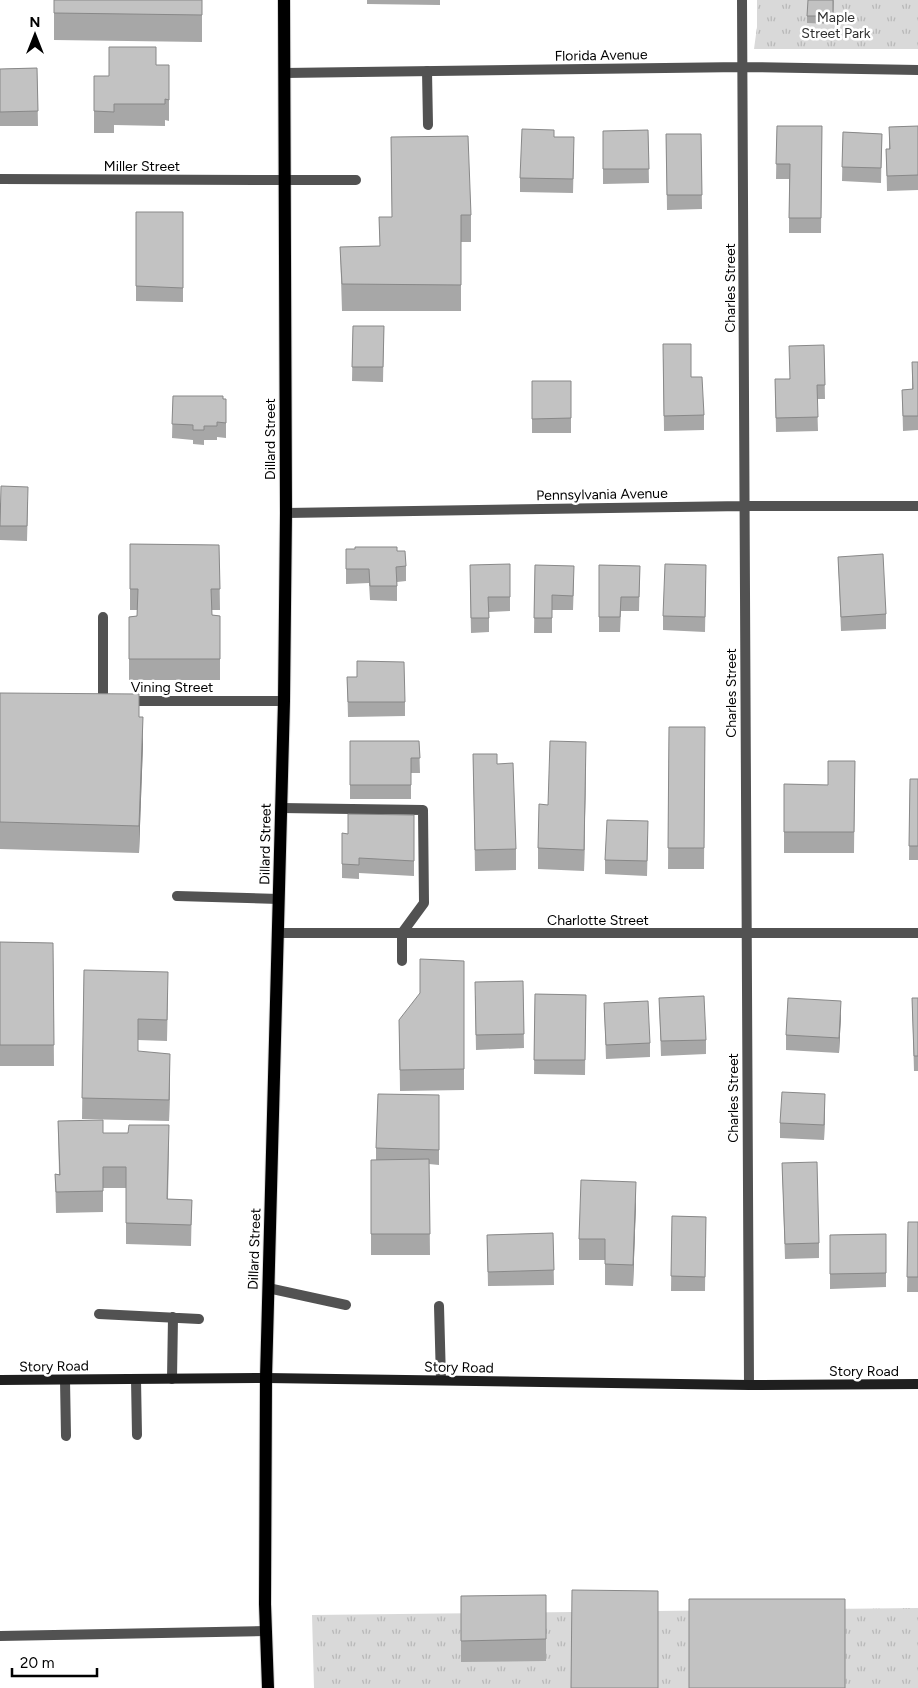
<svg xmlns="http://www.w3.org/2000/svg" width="918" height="1688" font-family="Figtree,sans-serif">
<defs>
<pattern id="grass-tufts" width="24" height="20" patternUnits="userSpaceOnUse" patternTransform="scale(1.25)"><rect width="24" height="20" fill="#d9d9d9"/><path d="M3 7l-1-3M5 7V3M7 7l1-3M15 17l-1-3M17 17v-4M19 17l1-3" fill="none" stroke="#b8b8b8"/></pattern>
</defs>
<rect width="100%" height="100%" fill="#fff"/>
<path fill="url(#grass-tufts)" d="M757 0H918V49H754L757 27Z
M918 1608V1688H314L312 1615Z"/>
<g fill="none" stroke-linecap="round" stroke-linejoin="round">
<defs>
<path id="primary" d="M268 1688 265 1604 266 1378 284 701 286 513 284 0"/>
</defs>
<use href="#primary" stroke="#dbdbdb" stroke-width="14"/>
<path stroke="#525252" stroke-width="10" d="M427 71 428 125
M283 180H356
M103 701V617
M281 808 423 810 424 903 402 933V961
M177 896 279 899
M268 1288 346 1305
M439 1306 441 1380
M99 1314 199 1319
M136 1379 137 1435
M172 1379 173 1317
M65 1380 66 1436
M0 1636 266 1631"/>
<path stroke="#525252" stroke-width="10" d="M742 0 749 1385
M284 73 743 67 918 70
M0 179 283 180
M286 513 744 506H918
M126 701H284
M278 933H918"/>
<path stroke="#1f1f1f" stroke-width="10" d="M0 1380 266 1378 749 1385 918 1384"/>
<use href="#primary" stroke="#000" stroke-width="12"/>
</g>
<path fill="#a7a7a7" d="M54 0H202V42L54 40Z
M367 0H440V5L367 4Z
M834 0 833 24 807 23V16Z
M156 65H169V121L165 120V126L114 125V133H94V76H109Z
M37 68 38 126H0V69Z
M777 126H822L821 233H789V179H776Z
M918 126V190L887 191 886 149H889V127Z
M648 130 649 183 603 184V131Z
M843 132 882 134 881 183 842 181Z
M666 134H701L702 209 667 210Z
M391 137 471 215V242H461V311H342L340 247 380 246 379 217H392Z
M574 152 573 193 520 192V178Z
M136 212H183V302L136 301Z
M353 326H384L383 382 352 381Z
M824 345 825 399H817L818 431 776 432 775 379H789Z
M663 359 691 377 704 415V430L664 431Z
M912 362H918V430L903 431 902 390 912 389Z
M532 381H571V433H532Z
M173 396 226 399V438L217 437V440H204V445L193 444V440L172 438Z
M28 502 27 541 0 540V503Z
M130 544 219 545 220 610H212V615L220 616V680H129V617L137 616V610H130Z
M346 549 397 551 406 566V581L397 582V601L370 600 369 583 346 584Z
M838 557 886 614V629L841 631Z
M510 564V611L489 612V632L471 633 470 580Z
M535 565 574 580 573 610H552V633H534Z
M599 565 640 566 639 611H621L620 632H599Z
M706 580 705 632 663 630V616Z
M347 677 405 702V716L348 717Z
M0 693 139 717 143 744 139 853 0 849Z
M669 727H705L704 869H668Z
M350 741H419L420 773H411V799H350Z
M473 754 516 849V870L475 871Z
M855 761 854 853H784V784L828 785Z
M586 763 584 871 538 869V848L548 805Z
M910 779H918V860H909Z
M414 815V876L359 873V879L342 878V833L348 834Z
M648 836 647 876 605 874V860Z
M0 942 53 943 54 1066H0Z
M464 961V1090L400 1091 399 1020Z
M84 970 168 993 167 1041 138 1040V1051L170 1075 169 1121 82 1119Z
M523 981 524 1048 476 1050 475 996Z
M535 994 586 995 585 1075 534 1074Z
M659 998 706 1040V1054L661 1056Z
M912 998H918V1071H914Z
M604 1003 650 1043V1057L606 1059Z
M841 1015 839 1053 786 1050V1035Z
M439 1095V1165L429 1164 430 1255H371V1160H376V1148Z
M825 1109 824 1140 780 1138V1123Z
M58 1121 103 1133 169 1146 168 1199 192 1200 191 1246 126 1244V1188H103V1212L56 1213 55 1174H59Z
M782 1163 819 1243V1258L785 1259Z
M636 1203 633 1286 605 1285V1260H579V1239Z
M672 1216 706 1217 705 1291H671Z
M908 1222H918V1292H907Z
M553 1233 554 1285 488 1286 487 1235Z
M886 1234V1287L830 1289V1235Z
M461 1596 546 1639V1661L461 1662Z"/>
<path fill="#888" d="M143 717V744L139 853V826Z
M586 742V763L584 871V850Z
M841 1001V1015L839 1053V1038Z
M170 1054V1075L169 1121V1100Z
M825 1094V1109L824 1140V1125Z
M636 1182V1203L633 1286V1265Z"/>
<path fill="#c2c2c2" stroke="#888" d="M54 0H202V15L54 13Z
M808 0H833V16H807Z
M109 47H156V65H169V100L165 99V104H114V112L94 111V76H109Z
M37 68 38 111 0 112V69Z
M777 126H822L821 218H789L790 164H776Z
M918 126V175L887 176 886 149H890L889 127Z
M522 129 554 130V137H574L573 179 520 178Z
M648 130 649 169H603V131Z
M843 132 882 134 881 168 842 167Z
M666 134H701L702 195H667Z
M468 136 471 215H461V285L342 284 340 247 380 246 379 217H392L391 137Z
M136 212H183V288L136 286Z
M353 326H384L383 367H352Z
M663 344H691V377H702L704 415 664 416Z
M824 345 825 385H817L818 417 776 418 775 379H790L789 346Z
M912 362H918V416H903L902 390 913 389Z
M532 381H571V418L532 419Z
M173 396H223V399H226V423L217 422V426H204V430H193V425L172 424Z
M1 486 28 487 27 526H0Z
M130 544 219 545 220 589H211L212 615 220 616V659H129V617L137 616 138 589H130Z
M355 547H397V551H405L406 566 396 567 397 586H370L369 569H346V549H355Z
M883 554 886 614 841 617 838 557Z
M510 564V597H488L489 618H471L470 565Z
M665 564 706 565 705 617 663 616Z
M535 565 574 566 573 596 552 595V618H534Z
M599 565 640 566 639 597H621L620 617H599Z
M357 661 404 662 405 702H348L347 677H357Z
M0 693 139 694V717H143L139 826 0 822Z
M669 727H705L704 848H668Z
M350 741H419L420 758H411V785H350Z
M550 741 586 742 584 850 538 848 539 804 548 805Z
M473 754H497V764L513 763 516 849 475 850Z
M828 761H855L854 832H784V784L828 785Z
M910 779H918V846H909Z
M348 814 414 815V861L359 858V865L342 864V833L348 834Z
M607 820 648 821 647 861 605 860Z
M0 942 53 943 54 1045H0Z
M420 959 464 961V1069L400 1070 399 1020 420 993Z
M84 970 168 972 167 1020 138 1019V1051L170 1054 169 1100 82 1098Z
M523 981 524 1034 476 1035 475 982Z
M535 994 586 995 585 1060H534Z
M704 996 706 1040 661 1041 659 998Z
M788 998 841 1001 839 1038 786 1035Z
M912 998H918V1056H914Z
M648 1001 650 1043 606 1045 604 1003Z
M782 1092 825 1094 824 1125 780 1123Z
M378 1094 439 1095V1150L376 1148Z
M103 1120V1133H128L129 1125H169L167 1199 192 1200 191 1225 126 1223V1167H103V1191L56 1192 55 1174 60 1175 58 1121Z
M429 1159 430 1234H371V1160Z
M817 1162 819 1243 785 1244 782 1163Z
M581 1180 636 1182 633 1265 605 1264V1239H579Z
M672 1216 706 1217 705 1277 671 1276Z
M908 1222H918V1277H907Z
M553 1233 554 1270 488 1272 487 1235Z
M886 1234V1273L830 1274V1235Z
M572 1590 658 1591V1688H571Z
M546 1595V1639L461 1641V1596Z
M689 1599H845V1688H689Z"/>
<g text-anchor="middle" stroke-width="5" stroke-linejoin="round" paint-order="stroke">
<g font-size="14" fill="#303030" stroke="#fff">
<text x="836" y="22">Maple<tspan x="836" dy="16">Street Park</tspan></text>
</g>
<g font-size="14" fill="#000" stroke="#fff">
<text transform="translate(601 55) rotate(-1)" y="5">Florida Avenue</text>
<text x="142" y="171">Miller Street</text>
<text transform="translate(730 288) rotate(-90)" y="5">Charles Street</text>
<text transform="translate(270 439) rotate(-90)" y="5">Dillard Street</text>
<text transform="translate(602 494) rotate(-1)" y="5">Pennsylvania Avenue</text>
<text x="172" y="692">Vining Street</text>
<text transform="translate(731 693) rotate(-90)" y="5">Charles Street</text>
<text transform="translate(265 844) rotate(-89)" y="5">Dillard Street</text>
<text x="598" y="925">Charlotte Street</text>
<text transform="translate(733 1098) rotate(-90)" y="5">Charles Street</text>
<text transform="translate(254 1249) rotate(-88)" y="5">Dillard Street</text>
<text transform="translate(54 1366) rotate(-1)" y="5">Story Road</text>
<text transform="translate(459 1367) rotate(1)" y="5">Story Road</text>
<text x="864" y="1376">Story Road</text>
</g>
</g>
<g transform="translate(35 35)" stroke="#ffffff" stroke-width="4" paint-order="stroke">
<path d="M0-4L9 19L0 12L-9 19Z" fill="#000000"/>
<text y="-8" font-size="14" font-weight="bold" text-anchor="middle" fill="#000000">N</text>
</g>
<path d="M12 1668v8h85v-8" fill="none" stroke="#000000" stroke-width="2.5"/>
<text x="20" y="1668" font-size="15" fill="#000000" stroke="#ffffff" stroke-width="4" paint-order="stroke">20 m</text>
</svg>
